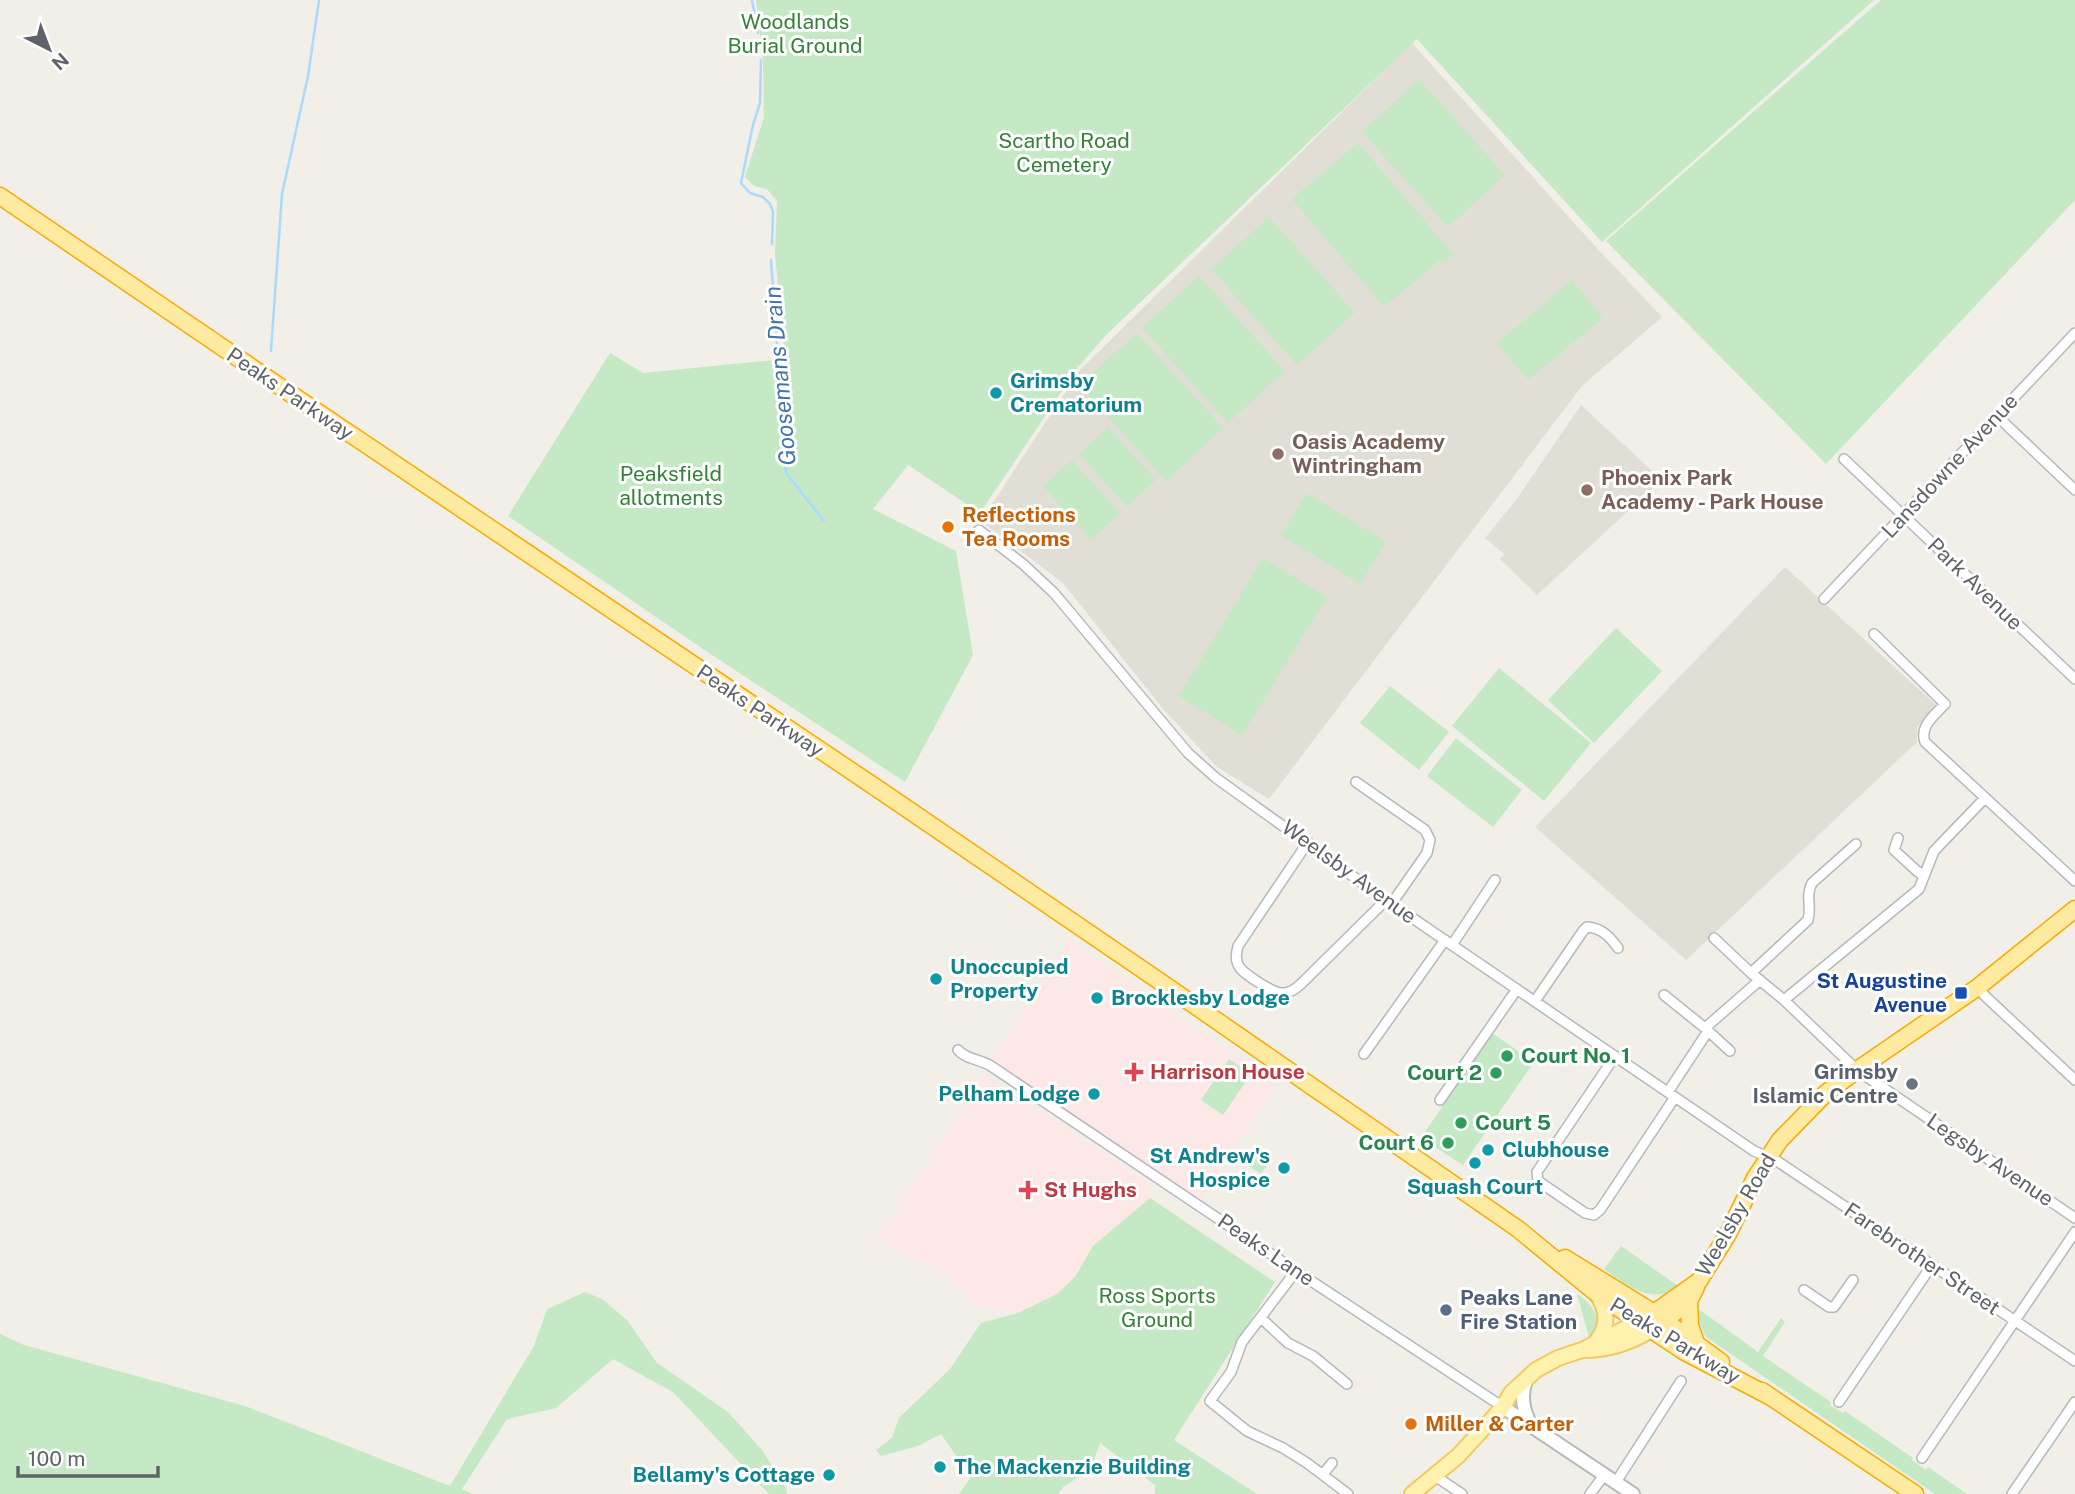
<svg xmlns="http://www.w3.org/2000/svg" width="2075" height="1494" font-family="'Public Sans',sans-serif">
<rect width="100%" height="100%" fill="#f1efe8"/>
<path fill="#e1ded6" d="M1412 43 1595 246 1662 317 1582 386 1269 799 1217 767 1164 710 1063 583 981 521 1080 370Z
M1581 405 1662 480 1537 595 1500 559 1504 554 1485 538 1516 500Z
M1785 567 1936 705 1917 727V742L1686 960 1535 827Z"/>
<path fill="#fce8e6" d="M1069 940 1277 1084 1200 1200 991 1060Z
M985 1074 1145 1181 1150 1198 1093 1246 1075 1277 1057 1294 1018 1313 978 1305 946 1275 928 1264 896 1252 876 1238Z"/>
<path fill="#c5e8c5" d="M756 0H1874L1602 242 1417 39 1106 335 1078 367 980 513 908 465 873 509 956 551 973 655 905 782 706 651 508 516 610 353 643 373 785 359 775 253 777 201 767 189 754 186 745 177 764 117 763 60Z
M1881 0H2075V200L1826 464 1606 241Z
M1419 79 1505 175 1448 227 1362 132Z
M1358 143 1453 254 1443 263 1440 260 1384 307 1292 199Z
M1269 217 1355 313 1297 365 1211 269Z
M1199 276 1285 371 1228 423 1142 328Z
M1572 280 1603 318 1528 380 1497 343Z
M1137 333 1223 428 1166 481 1079 385Z
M1108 427 1156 480 1127 507 1079 454Z
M1072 460 1120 513 1091 540 1043 486Z
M1307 493 1386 542 1360 584 1281 535Z
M1263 558 1327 597 1242 735 1179 696Z
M1616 628 1662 671 1594 743 1548 700Z
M1499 668 1591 743 1544 801 1452 726Z
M1390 686 1449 732 1419 770 1360 723Z
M1456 738 1522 790 1493 827 1427 776Z
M1492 1033 1534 1062 1463 1165 1421 1138Z
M1229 1059 1251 1074 1223 1115 1201 1100Z
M1252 1155 1267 1165 1261 1174 1246 1164Z
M1150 1198 1275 1282 1174 1440 1257 1494H1155V1485L1100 1443 1090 1470 1063 1487 1058 1494H959L971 1477 941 1434 918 1446 881 1456 876 1450 892 1438 899 1418 950 1369 981 1323 1018 1313 1057 1294 1075 1277 1093 1246Z
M1621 1246 1681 1288C1649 1304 1629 1287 1604 1269Z
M585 1292 602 1299 627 1320 657 1363 728 1412 762 1450 786 1488 787 1494H769L673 1392 613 1359 556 1408 507 1419 462 1489 473 1494H0V1334L24 1345 245 1406 450 1486 534 1346 547 1309Z
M1577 1294C1592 1302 1608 1325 1589 1337Z
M1700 1310 1758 1352 1781 1318 1785 1322 1763 1356 1831 1402 1830 1405 1843 1413 1845 1411 1913 1458 1912 1460 1926 1470 1928 1467 1967 1494H1935L1706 1337 1702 1330 1698 1319Z"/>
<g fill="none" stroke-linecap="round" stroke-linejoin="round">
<path stroke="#aadaff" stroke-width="2.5" d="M752 0 758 33
M761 60 760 103 753 125 741 183 750 193 763 197 770 204 773 212 772 244
M771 260 786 473 824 521
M271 351 282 194 308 76 319 0"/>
<defs>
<path id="minor" d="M1997 416 2075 490
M1844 459 2075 679
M979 530 1023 564 1054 593 1188 753 1216 778 1386 900 1754 1151 1777 1161 2075 1361
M1824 599 2075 333
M1874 634 1945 704C1935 715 1919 726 1925 742L2075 881
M1356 782 1425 830 1430 840 1427 853 1392 903
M1898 838 1894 850 1917 871 1924 876
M1308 842 1238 946C1236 954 1235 961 1240 968 1246 975 1274 994 1283 993 1291 993 1297 988 1302 983L1386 900
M1714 938 1751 973 1784 1000 1857 1070 2075 1218
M1452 945 1495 880
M1751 973 1808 920C1812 904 1805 897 1812 883L1856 844
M1978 987 1984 995 2075 1080
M1664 995 1705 1028 1730 1051
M1784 1000 1919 889 1934 851 1985 798
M1535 1001 1583 931 1587 927C1602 928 1610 937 1618 948
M1705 1028 1760 980
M958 1050C967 1060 980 1059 991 1066L1296 1271 1503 1407
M1364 1054 1445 940
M1615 1056 1537 1172 1538 1181 1585 1213 1594 1215 1600 1210 1675 1097
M1668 1092 1708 1031
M1440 1100 1517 989
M1296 1271 1242 1342 1231 1372 1210 1401 1247 1431 1283 1448 1307 1463 1348 1494
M1804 1290 1829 1307H1834L1853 1280
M1261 1318 1288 1343 1313 1356 1347 1384
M1839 1402 1932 1265
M1922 1458 2075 1232
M1323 1474 1332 1463
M1435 1476 1462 1494
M1616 1482 1681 1381
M1590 1494 1605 1474
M2012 1494 2075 1402"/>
<path id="secondary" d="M1527 1378C1520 1394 1522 1408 1530 1423
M1503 1407 1633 1494"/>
<path id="primary" d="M1596 1293C1608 1310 1609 1324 1597 1341
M1583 1350C1608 1350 1630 1343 1651 1330
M1412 1494 1458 1456 1503 1407 1511 1393 1536 1370 1558 1358 1582 1350 1638 1322"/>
<path id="trunk" d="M0 196 285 390 881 791 1168 987 1518 1229 1596 1293 1685 1352 1769 1396
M1565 1258 1654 1313 1721 1362
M1689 1301 1690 1326 1696 1343
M1638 1322 1654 1313 1699 1281 1728 1234 1755 1178 1780 1140 1826 1093 1857 1070 1978 987 2075 909
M1659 1325 1689 1301 1696 1287
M1762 1391 1915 1494"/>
</defs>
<use href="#minor" stroke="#b5b8bc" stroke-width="12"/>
<use href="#secondary" stroke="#b6babf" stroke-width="16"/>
<use href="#primary" stroke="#f2c960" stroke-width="18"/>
<use href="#trunk" stroke="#f9ab00" stroke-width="19"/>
<use href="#minor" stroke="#fff" stroke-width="9"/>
<use href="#secondary" stroke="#fff" stroke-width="12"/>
<use href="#primary" stroke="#fff2af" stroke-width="14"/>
<use href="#trunk" stroke="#feeaa1" stroke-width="16"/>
</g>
<g fill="#0f9aa8" stroke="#fff" stroke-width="2.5">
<circle cx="996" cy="393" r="7"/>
<circle cx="936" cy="979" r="7"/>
<circle cx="1097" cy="998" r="7"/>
<circle cx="1094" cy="1094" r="7"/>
<circle cx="1488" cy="1150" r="7"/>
<circle cx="1475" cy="1163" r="7"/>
<circle cx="1284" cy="1168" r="7"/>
<circle cx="940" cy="1467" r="7"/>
<circle cx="829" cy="1475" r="7"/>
</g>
<g fill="#8d6e63" stroke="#fff" stroke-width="2.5">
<circle cx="1278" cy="454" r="7"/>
<circle cx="1587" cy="490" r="7"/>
</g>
<g fill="#e8710a" stroke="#fff" stroke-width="2.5">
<circle cx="948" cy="527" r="7"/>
<circle cx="1411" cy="1424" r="7"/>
</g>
<rect fill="#1a4fb4" stroke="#fff" stroke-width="2.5" x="1954" y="986" width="14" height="14" rx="3.5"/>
<g fill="#2e9e5b" stroke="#fff" stroke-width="2.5">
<circle cx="1507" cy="1056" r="7"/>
<circle cx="1496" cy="1073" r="7"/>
<circle cx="1461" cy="1123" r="7"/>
<circle cx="1448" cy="1143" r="7"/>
</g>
<g fill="#e0444e" stroke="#fff" stroke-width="2.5">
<path d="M1130.5 1061.5h7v7h7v7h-7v7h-7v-7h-7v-7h7z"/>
<path d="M1024.5 1179.5h7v7h7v7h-7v7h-7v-7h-7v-7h7z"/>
</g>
<circle fill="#6b7280" stroke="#fff" stroke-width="2.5" cx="1912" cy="1084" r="7"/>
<circle fill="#5c6f8a" stroke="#fff" stroke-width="2.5" cx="1446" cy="1310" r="7"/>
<g text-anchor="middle" stroke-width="6" stroke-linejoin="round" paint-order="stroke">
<g font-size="21" fill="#348238" stroke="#fff">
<text x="795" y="29">Woodlands<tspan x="795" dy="24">Burial Ground</tspan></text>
<text x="1064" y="148">Scartho Road<tspan x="1064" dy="24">Cemetery</tspan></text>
<text x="671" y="481">Peaksfield<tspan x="671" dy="24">allotments</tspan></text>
<text x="1157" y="1303">Ross Sports<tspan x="1157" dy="24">Ground</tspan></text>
</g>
<g font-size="21" font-weight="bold" fill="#0d838f" stroke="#fff" text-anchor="start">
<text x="1010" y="388">Grimsby<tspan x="1010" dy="24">Crematorium</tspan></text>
<text x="950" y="974">Unoccupied<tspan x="950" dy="24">Property</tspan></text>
<text x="1111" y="1005">Brocklesby Lodge</text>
<text x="1080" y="1101" text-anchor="end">Pelham Lodge</text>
<text x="1502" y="1157">Clubhouse</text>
<text x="1270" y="1163" text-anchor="end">St Andrew's<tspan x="1270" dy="24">Hospice</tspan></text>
<text x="1475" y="1194" text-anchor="middle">Squash Court</text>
<text x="954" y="1474">The Mackenzie Building</text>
<text x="815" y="1482" text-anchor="end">Bellamy's Cottage</text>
</g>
<g font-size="21" fill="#5f6368" stroke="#fff">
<text transform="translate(290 394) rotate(34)" y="7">Peaks Parkway</text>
<text transform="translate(1950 466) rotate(-47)" y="7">Lansdowne Avenue</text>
<text transform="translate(1975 584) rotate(44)" y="7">Park Avenue</text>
<text transform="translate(760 711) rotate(34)" y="7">Peaks Parkway</text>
<text transform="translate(1349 872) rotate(36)" y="7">Weelsby Avenue</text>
<text transform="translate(1990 1160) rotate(34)" y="7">Legsby Avenue</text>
<text transform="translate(1736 1215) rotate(-60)" y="7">Weelsby Road</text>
<text transform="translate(1266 1250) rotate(34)" y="7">Peaks Lane</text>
<text transform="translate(1922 1259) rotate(34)" y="7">Farebrother Street</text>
<text transform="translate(1675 1341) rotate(31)" y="7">Peaks Parkway</text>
</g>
<g font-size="21" font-weight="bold" fill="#785e54" stroke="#fff" text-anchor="start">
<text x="1292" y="449">Oasis Academy<tspan x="1292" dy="24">Wintringham</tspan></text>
<text x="1601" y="485">Phoenix Park<tspan x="1601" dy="24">Academy - Park House</tspan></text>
</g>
<g font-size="21" font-weight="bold" fill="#c56008" stroke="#fff" text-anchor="start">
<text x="962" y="522">Reflections<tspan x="962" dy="24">Tea Rooms</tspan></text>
<text x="1425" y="1431">Miller &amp; Carter</text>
</g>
<g font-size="21" font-weight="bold" fill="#164399" stroke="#fff" text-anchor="end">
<text x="1947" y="988">St Augustine<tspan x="1947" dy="24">Avenue</tspan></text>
</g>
<g font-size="21" font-weight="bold" fill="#27864d" stroke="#fff" text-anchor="start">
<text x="1521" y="1063">Court No. 1</text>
<text x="1482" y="1080" text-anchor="end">Court 2</text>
<text x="1475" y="1130">Court 5</text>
<text x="1434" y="1150" text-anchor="end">Court 6</text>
</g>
<g font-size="21" font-weight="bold" fill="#be3a42" stroke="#fff" text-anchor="start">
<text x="1150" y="1079">Harrison House</text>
<text x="1044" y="1197">St Hughs</text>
</g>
<g font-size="21" font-weight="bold" fill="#5b616d" stroke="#fff" text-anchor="end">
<text x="1898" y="1079">Grimsby<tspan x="1898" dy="24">Islamic Centre</tspan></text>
</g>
<g font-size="21" font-weight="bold" fill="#4e5e75" stroke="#fff" text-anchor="start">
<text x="1460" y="1305">Peaks Lane<tspan x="1460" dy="24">Fire Station</tspan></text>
</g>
<g font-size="23" font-style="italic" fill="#4174aa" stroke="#fff">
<text transform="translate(780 376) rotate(-95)" y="8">Goosemans Drain</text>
</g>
</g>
<g transform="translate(49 49) rotate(138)" stroke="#ffffff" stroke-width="5" paint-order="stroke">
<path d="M0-5L12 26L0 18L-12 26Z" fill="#5f6368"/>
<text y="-10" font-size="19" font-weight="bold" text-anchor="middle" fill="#5f6368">N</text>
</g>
<path d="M18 1466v10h140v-10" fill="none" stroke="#5f6368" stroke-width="3.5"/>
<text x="28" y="1466" font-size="21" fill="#5f6368" stroke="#ffffff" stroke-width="5" paint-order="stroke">100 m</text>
</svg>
